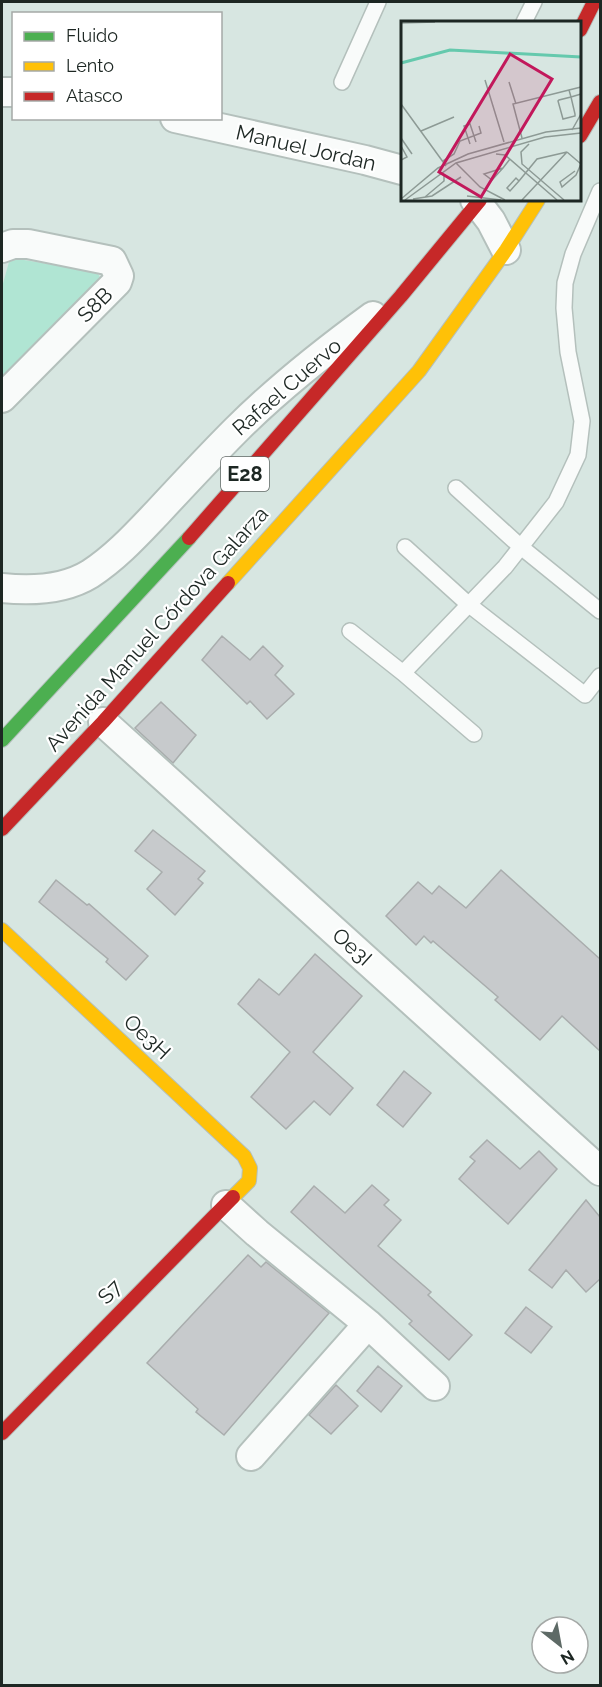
<svg xmlns="http://www.w3.org/2000/svg" width="602" height="1687" font-family="Raleway,sans-serif">
<rect width="100%" height="100%" fill="#d7e6e1"/>
<path fill="#b0e5d3" d="M18 259 97 272 101 279 2 384V287L9 262Z"/>
<path fill="#c7cacc" stroke="#a9adad" stroke-width="1.5" d="M222 636 250 660 263 646 283 666 275 675 294 694 267 719 250 701 247 704 202 660Z
M161 702 196 735 173 763 135 728Z
M153 830 205 871 198 879 203 883 175 915 147 889 162 872 135 851Z
M501 870 600 959V1051L562 1016 540 1040 495 1000 498 997 433 941 431 943 424 936 416 945 386 916 418 882 432 894 439 886 466 908Z
M56 880 87 905 89 904 148 956 126 980 106 962 108 959 39 902Z
M315 954 362 996 313 1052 353 1088 330 1115 314 1101 286 1129 251 1097 290 1052 238 1004 259 979 279 995Z
M404 1071 431 1093 403 1127 377 1105Z
M487 1140 520 1169 539 1151 557 1169 508 1224 459 1179 475 1161 470 1157Z
M372 1185 389 1200 384 1205 401 1220 378 1246 431 1292 428 1295 472 1335 449 1360 409 1324 412 1321 291 1212 314 1186 345 1213Z
M586 1200 600 1217V1279L586 1292 566 1270 552 1288 529 1270Z
M248 1255 261 1267 266 1262 329 1313 224 1435 196 1412 198 1409 147 1363Z
M526 1307 552 1327 531 1353 505 1333Z
M378 1366 402 1386 381 1412 357 1391Z
M336 1385 358 1406 331 1434 309 1415Z"/>
<g fill="none" stroke-linecap="round" stroke-linejoin="round">
<defs>
<path id="lane" d="M524 22 534 2
M342 82 378 2
M456 488 521 547 600 611
M405 547 468 604 585 695 600 676
M350 631 403 673
M474 734 403 673 505 567 556 502 578 455 582 421 568 352 564 308 565 283 573 254 600 191"/>
<path id="street" d="M2 92H14
M175 118 365 160 402 170
M475 200 491 221 506 250
M2 248 13 244H28L112 261 119 276 117 282 2 398
M2 588C31 591 64 590 90 574 116 557 136 535 157 513 183 485 209 457 236 430 278 388 325 351 373 316
M103 722 600 1171
M226 1205 257 1233 368 1324 435 1386
M251 1456 368 1324"/>
<path id="fast" d="M2 740 189 538"/>
<path id="slow" d="M228 583 419 371 506 250 538 200
M2 930 244 1156 250 1168 249 1181 233 1197"/>
<path id="jam" d="M580 30 594 2
M580 136 600 102
M189 538 401 296 480 200
M2 829 103 722 228 583
M2 1433 233 1197"/>
</defs>
<use href="#lane" stroke="#b4c0bc" stroke-width="18"/>
<use href="#street" stroke="#b4c0bc" stroke-width="32"/>
<use href="#fast" stroke="#b4c0bc" stroke-width="16"/>
<use href="#slow" stroke="#b4c0bc" stroke-width="16"/>
<use href="#jam" stroke="#b4c0bc" stroke-width="16"/>
<use href="#lane" stroke="#f9fbfa" stroke-width="15"/>
<use href="#street" stroke="#f9fbfa" stroke-width="28"/>
<use href="#fast" stroke="#4caf50" stroke-width="14"/>
<use href="#slow" stroke="#ffc107" stroke-width="14"/>
<use href="#jam" stroke="#c62828" stroke-width="14"/>
</g>
<g text-anchor="middle" stroke-width="4.5" stroke-linejoin="round" paint-order="stroke">
<rect fill="#fff" stroke="#616865" stroke-width="1.5" x="221" y="457" width="48" height="34" rx="4.5"/>
<g font-size="20" font-weight="bold" fill="#1d2723">
<text x="245" y="481">E28</text>
</g>
<g font-size="21" fill="#1d2723" stroke="#fff">
<text transform="translate(306 148) rotate(13)" y="7">Manuel Jordan</text>
<text transform="translate(95 305) rotate(-45)" y="7">S8B</text>
<text transform="translate(287 387) rotate(-41)" y="7">Rafael Cuervo</text>
<text transform="translate(157 629) rotate(-48)" y="7">Avenida Manuel Córdova Galarza</text>
<text transform="translate(352 947) rotate(42)" y="7">Oe3I</text>
<text transform="translate(147 1037) rotate(43)" y="7">Oe3H</text>
<text transform="translate(110 1292) rotate(-45)" y="7">S7</text>
</g>
</g>
<g transform="translate(401 21)">
<rect width="180" height="180" fill="#d7e6e1"/>
<path fill="none" stroke="#65c9ad" stroke-width="3" d="M0 42 49 29 180 36"/>
<path fill="none" stroke="#8d9a95" stroke-width="1.5" d="M0 2 34 1M84 59 103 121M108 61 115 83M168 69 170 76 174 93V95L162 98 157 80 158 79 170 76 180 73M0 83 45 145M171 109 180 93M20 110 53 96M0 117 11 133M121 117 112 83 180 66M69 123 63 105 69 103 75 121M128 123 120 131 121 143 163 179M0 125 6 136 0 139M166 131 180 143M95 133 104 134 156 179M42 140 53 133 59 120 80 112 78 105M55 142 79 166 104 179M102 147 83 153 91 159 102 147 109 138M174 150 159 161 161 166 175 154 180 143M118 160 115 157 106 167 109 170 118 160 136 138 166 131M66 175 100 179M24 176 43 160V153M0 178 37 147 67 133 145 111 180 107M12 178 31 175 60 156M4 179 55 142 144 116 180 112M121 179 166 131"/>
<path fill="#c2185b" fill-opacity="0.15" stroke="#c2185b" stroke-width="3" d="M109 33 151 58 80 176 38 151Z"/>
<rect width="180" height="180" fill="none" stroke="#1d2723" stroke-width="3"/>
</g>
<rect width="602" height="1687" fill="none" stroke="#1d2723" stroke-width="6"/>
<rect x="12" y="12" width="210" height="108" fill="#ffffff" stroke="#a5a9a7" stroke-width="1.5"/>
<rect x="24" y="32" width="30" height="9" fill="#4caf50" stroke="#a5a9a7" stroke-width="1.5"/>
<text x="66" y="42" font-size="18" fill="#1d2723">Fluido</text>
<rect x="24" y="62" width="30" height="9" fill="#ffc107" stroke="#a5a9a7" stroke-width="1.5"/>
<text x="66" y="72" font-size="18" fill="#1d2723">Lento</text>
<rect x="24" y="92" width="30" height="9" fill="#c62828" stroke="#a5a9a7" stroke-width="1.5"/>
<text x="66" y="102" font-size="18" fill="#1d2723">Atasco</text>
<g transform="translate(560 1645) rotate(149)"><circle r="28" fill="#ffffff" stroke="#a5a9a7" stroke-width="1.5"/>
<path d="M0-4.5L10 22L0 15L-10 22Z" fill="#5e6a66"/>
<text y="-9" font-size="16" font-weight="bold" text-anchor="middle" fill="#1d2723">N</text>
</g>
</svg>
